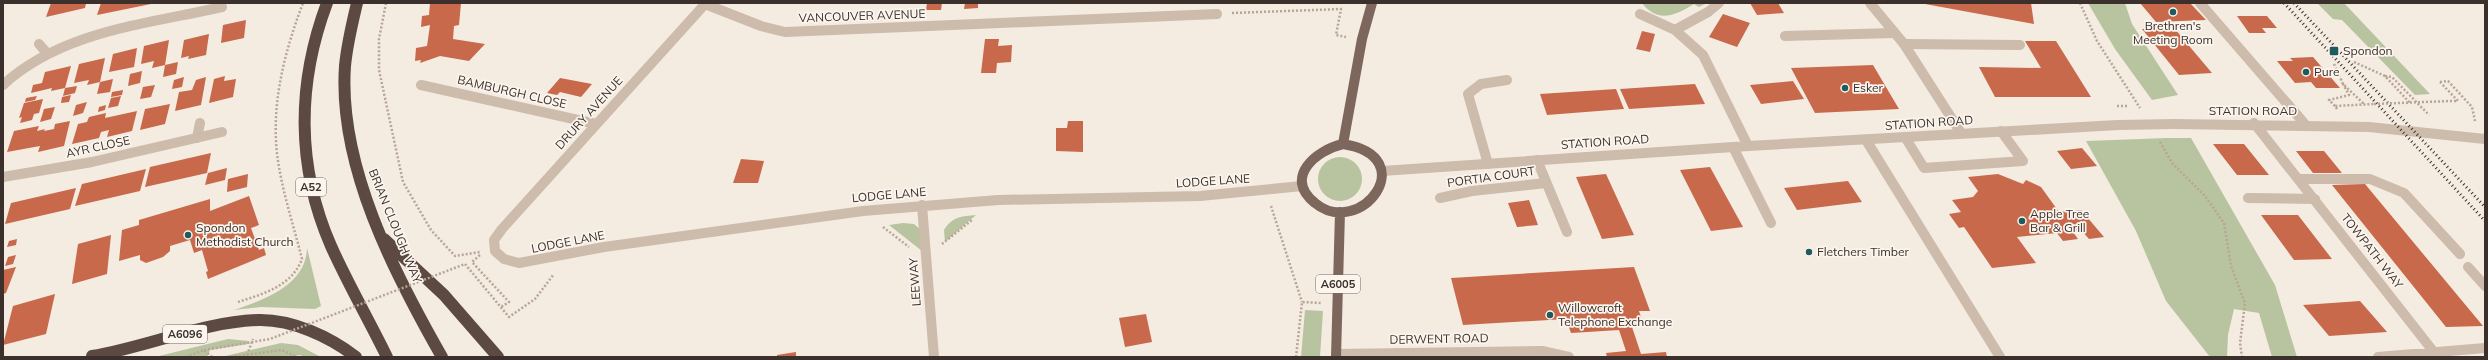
<svg xmlns="http://www.w3.org/2000/svg" width="2488" height="360" font-family="Mulish,sans-serif">
<rect width="100%" height="100%" fill="#f4ebe1"/>
<path fill="#b8c4a0" d="M1642 3H1707L1699 7 1694 4C1676 15 1658 24 1642 3Z
M2088 3H2125L2132 24 2178 95 2152 100 2115 49Z
M2317 3H2344L2430 94 2415 95 2342 20 2333 19Z
M2167 138H2191L2275 285 2297 357H2272L2259 313 2234 309 2228 335 2227 357H2210L2166 301 2136 231 2086 141Z
M1318 179a22 22 0 1 1 44 0a22 22 0 1 1-44 0Z
M976 215 945 242 944 230C952 217 962 216 976 215Z
M903 223 914 224 921 230 922 251 889 225Z
M307 248 321 306 315 309 261 307 234 310C264 300 306 285 307 248Z
M1305 310 1323 311 1320 357H1301Z
M228 339 249 341 248 344 210 350 207 357H155Z
M281 343 298 345 321 357H302L301 355 288 357H221Z"/>
<path fill="#c8694b" d="M51 3H86L85 8 46 17Z
M101 3H151V4L97 15Z
M430 3H461L459 25 454 26 453 39 485 44 469 61 440 56 420 63 421 60 415 61 416 48 427 46 430 25 421 27 422 16 429 15Z
M927 3H942L941 10H926Z
M965 3H978V8L964 9Z
M1750 3H1778L1784 13 1757 15Z
M1925 3H2031L2034 24 1925 4Z
M2140 3H2190L2206 20 2156 22Z
M1723 14 1750 23 1737 47 1709 37Z
M2237 16H2267L2277 28H2262L2266 33H2249Z
M246 20 244 38 221 43 223 25Z
M2174 28 2212 73 2179 75 2142 29Z
M1642 31 1655 34 1650 52 1636 49Z
M209 34 206 55 188 59 189 56 181 58 184 40Z
M985 39H999L998 46 1012 45 1011 62 997 63 996 73H981Z
M169 40 165 65 152 68 154 61 141 64 144 46Z
M2025 41H2056L2091 97H1995L1979 67 2041 68Z
M137 48 134 67 109 72 113 54Z
M2313 57 2340 88H2316L2311 82 2295 83 2277 61H2293L2290 58Z
M105 58 100 82 87 85 89 80 74 83 79 64Z
M178 62 176 74 163 77 165 65Z
M1873 65 1899 109 1815 113 1791 68Z
M71 66 65 88 51 91 52 88 31 93 33 85 42 83 45 72Z
M142 71 140 83 128 86 130 74Z
M225 76 224 81 236 79 233 97 209 103 214 79Z
M184 77 182 87 172 89 174 80Z
M206 77 201 105 175 111 179 92 192 90 196 80Z
M560 78 592 84 581 97 560 92 557 95 547 93Z
M113 79 110 92 97 94 100 82Z
M1793 81 1804 99 1761 104 1750 85Z
M1695 84 1705 104 1629 109 1620 89Z
M155 85 151 97 140 99 143 87Z
M77 86 75 93 63 96 65 88Z
M1616 89 1624 109 1547 115 1540 94Z
M123 90 122 95 111 97 112 92Z
M71 95 69 102 61 103 62 97Z
M37 96 35 100 25 102 26 98Z
M121 96 118 106 108 108 111 98Z
M43 99 39 113 34 114 32 120 20 123 22 117 19 118 24 103Z
M87 102 83 113 73 116 76 105Z
M170 104 165 124 140 130 145 109Z
M106 105 105 110 98 112 99 107Z
M55 107 51 119 40 122 44 109Z
M137 111 132 131 107 137 109 130 101 132 99 138 72 144 78 124 87 122 89 117 106 113 105 118Z
M70 121 64 146 38 152 40 146 7 152 14 131 39 126 37 131 45 129 44 131 54 129 55 124Z
M1068 121H1083V152L1056 151V128H1067Z
M2213 144H2244L2269 175H2237Z
M2082 148 2097 166 2071 169 2057 151Z
M2296 151H2324L2342 173H2313Z
M211 153 207 173 145 187 150 167Z
M741 159 764 161 758 183H733Z
M1710 167 1743 227 1711 231 1680 170Z
M227 168 225 180 205 185 208 173Z
M146 169 140 191 75 206 82 184Z
M248 174 247 187 227 192 228 179Z
M1606 174 1634 235 1602 239 1576 177Z
M1998 174 2023 184 2026 180 2041 187 2059 212 2081 210 2104 237 2089 239 2082 231 2073 232 2078 239 2063 241 2057 233 2017 237 2036 263 1992 268 1964 227 1959 228 1949 214 1961 212 1952 200 1973 197 1978 191 1968 177Z
M1848 181 1862 202 1797 210 1784 188Z
M2365 184 2483 326 2446 327 2332 185Z
M76 188 70 209 5 224 11 203Z
M249 196 259 225 251 228 259 250 264 248 266 255 208 279 206 272 208 271 202 250 194 253 190 240 170 246V251L163 257 146 263 140 260V255L119 261 122 230 139 225V220L210 199V211Z
M1529 200 1538 225 1517 227 1508 203Z
M2261 215H2298L2332 259 2294 260Z
M111 235 107 274 72 284 78 244Z
M17 239 16 245 7 247 9 241Z
M16 255 13 264 5 266 8 257Z
M16 267 6 293 3 294V270Z
M1634 267 1650 311H1639L1643 323 1631 324 1641 354 1666 352 1667 357H1607L1606 353 1626 351 1619 330 1571 333 1566 319 1463 325 1451 278Z
M55 294 46 334 3 345 13 306Z
M2360 301 2387 332 2329 336 2303 305Z
M1146 314 1152 342 1125 347 1119 318Z
M796 352V357H777V355Z"/>
<g fill="none" stroke-linecap="round" stroke-linejoin="round">
<path stroke="#b9a596" stroke-width="2.5" stroke-dasharray="2 2" stroke-linecap="butt" d="M386 3 379 39V70L403 182 431 230 455 256 480 252
M2080 3 2097 41 2140 108
M1232 13 1341 9 1336 35 1346 37
M2354 62 2385 76 2410 103
M2334 64 2343 84 2365 105
M2385 76 2392 77 2429 115
M2440 82 2448 81 2472 107 2475 121
M2440 82 2458 101
M2450 101H2458
M2117 106H2128
M2335 106 2329 100 2349 95 2343 84
M2337 109 2335 106 2374 104
M2160 142 2172 163 2205 196 2224 223 2231 266 2245 303 2240 343 2242 357
M1271 206 1302 302
M883 227 909 247
M942 244 972 220
M480 255 472 262 509 302 501 307
M465 264 509 317 535 299 554 274
M238 302C263 294 292 286 302 259 294 227 283 194 278 161 270 107 284 53 303 3
M247 355 253 339
M186 357 204 350 212 357
M231 357 282 350 297 357
M1296 357 1302 302 1321 303"/>
<path stroke="#cdbbac" stroke-width="10" d="M2200 3 2304 123
M1708 12 1719 3
M1785 36 1894 33
M1904 44 2020 45
M1905 137 1924 168 2023 161 2001 131
M1866 140 2000 357
M1733 147 1771 223
M1537 160 1567 232
M1488 164 1468 94 1481 84 1507 80
M2300 179H2370L2404 193 2460 254
M1440 198 1472 191 1546 183
M2248 198 2315 199
M2468 267 2485 286
M1542 351 1569 357"/>
<path stroke="#cdbbac" stroke-width="10" d="M706 3 502 229 494 240 495 251 504 259 519 263 604 247 863 211 998 200 1200 196 1302 186
M1870 3 1904 44 1961 133
M705 4 761 26 785 32 1217 14
M1640 14 1675 30 1703 55 1748 146
M1675 30 1708 12
M39 44 46 52
M3 85C62 31 147 24 222 7
M421 85 596 124
M2254 123 2433 351
M2175 124 2369 127 2485 139
M197 138 200 123
M1382 171 1748 146 2118 125
M3 177 92 162 222 132
M922 205 934 357
M1336 354 1542 351
M2378 357 2485 348"/>
<path stroke="#7d675c" stroke-width="10" d="M1343 144C1424 157 1360 240 1315 203 1283 178 1316 150 1343 144Z
M1343 144 1362 39 1372 3
M1336 357 1340 212"/>
<path stroke="#5c4a42" stroke-width="12" d="M327 3C297 83 296 166 331 246 348 284 369 320 387 357
M357 3C352 24 347 44 345 66 338 165 394 273 442 357
M384 239 444 295 498 357
M92 356C147 347 202 322 258 320 292 319 330 337 356 357"/>
<path stroke="#3b302b" stroke-width="3" stroke-dasharray="1 3" stroke-linecap="butt" d="M2284 3 2485 221
M2294 3 2485 207"/>
<path stroke="#b9a596" stroke-width="2.5" stroke-dasharray="2 2" stroke-linecap="butt" d="M2374 104 2450 101
M204 350 270 339 465 264"/>
<path stroke="#cdbbac" stroke-width="10" d="M2118 125 2175 124"/>
</g>
<g fill="#1f5a5e" stroke="#fbf5ee" stroke-width="1.5">
<circle cx="2173" cy="12" r="4"/>
<rect x="2329" y="46" width="10" height="10" rx="2"/>
<circle cx="2306" cy="72" r="4"/>
<circle cx="1845" cy="88" r="4"/>
<circle cx="2022" cy="221" r="4"/>
<circle cx="188" cy="235" r="4"/>
<circle cx="1809" cy="252" r="4"/>
<circle cx="1550" cy="315" r="4"/>
</g>
<g text-anchor="middle" stroke-width="3.5" stroke-linejoin="round" paint-order="stroke">
<g fill="#fbf5ee" stroke="#756b66" stroke-width="1">
<rect x="296" y="178" width="30" height="18" rx="3"/>
<rect x="1316" y="275" width="44" height="18" rx="3"/>
<rect x="163" y="325" width="44" height="18" rx="3"/>
</g>
<g font-size="11" font-weight="bold" fill="#3b302b">
<text x="311" y="191">A52</text>
<text x="1338" y="288">A6005</text>
<text x="185" y="338">A6096</text>
</g>
<g font-size="12" fill="#3b302b" stroke="#fbf5ee">
<text transform="translate(862 16) rotate(-2)" y="4">VANCOUVER AVENUE</text>
<text transform="translate(512 92) rotate(13)" y="4">BAMBURGH CLOSE</text>
<text x="2253" y="115">STATION ROAD</text>
<text transform="translate(589 113) rotate(-48)" y="4">DRURY AVENUE</text>
<text transform="translate(1929 123) rotate(-4)" y="4">STATION ROAD</text>
<text transform="translate(1605 142) rotate(-4)" y="4">STATION ROAD</text>
<text transform="translate(98 147) rotate(-12)" y="4">AYR CLOSE</text>
<text transform="translate(1491 177) rotate(-8)" y="4">PORTIA COURT</text>
<text transform="translate(1213 181) rotate(-4)" y="4">LODGE LANE</text>
<text transform="translate(889 195) rotate(-5)" y="4">LODGE LANE</text>
<text transform="translate(395 226) rotate(68)" y="4">BRIAN CLOUGH WAY</text>
<text transform="translate(568 242) rotate(-11)" y="4">LODGE LANE</text>
<text transform="translate(2372 251) rotate(52)" y="4">TOWPATH WAY</text>
<text transform="translate(915 282) rotate(-94)" y="4">LEEWAY</text>
<text transform="translate(1439 339) rotate(-1)" y="4">DERWENT ROAD</text>
</g>
<g font-size="12" fill="#3b302b" stroke="#fbf5ee" text-anchor="start">
<text x="2173" y="30" text-anchor="middle">Brethren's<tspan x="2173" dy="14">Meeting Room</tspan></text>
<text x="2343" y="55">Spondon</text>
<text x="2314" y="76">Pure</text>
<text x="1853" y="92">Esker</text>
<text x="2030" y="218">Apple Tree<tspan x="2030" dy="14">Bar &amp; Grill</tspan></text>
<text x="196" y="232">Spondon<tspan x="196" dy="14">Methodist Church</tspan></text>
<text x="1817" y="256">Fletchers Timber</text>
<text x="1558" y="312">Willowcroft<tspan x="1558" dy="14">Telephone Exchange</tspan></text>
</g>
</g>
<rect width="2488" height="360" fill="none" stroke="#3b302b" stroke-width="8"/>
</svg>
